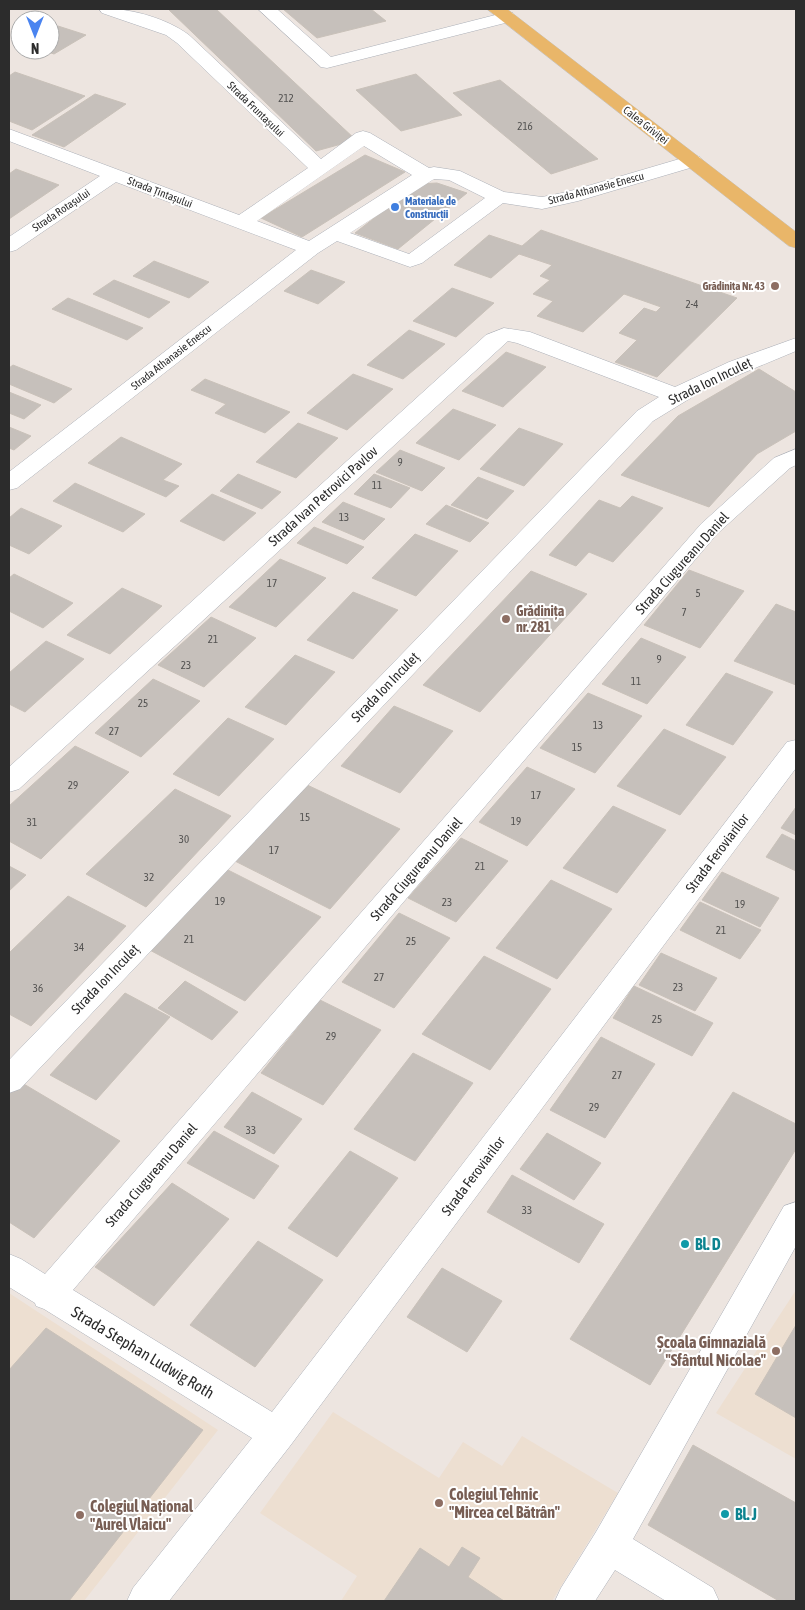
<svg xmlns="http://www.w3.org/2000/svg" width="805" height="1610" font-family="'Asap Condensed',sans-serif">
<rect width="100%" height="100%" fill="#ede5e0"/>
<path fill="#eddfd1" d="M796 1290V1459L716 1413Z
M9 1293 218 1430 84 1601H9Z
M333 1412 439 1478 463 1442 502 1466 522 1436 618 1493 552 1601H341L357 1576 260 1513Z"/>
<path fill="#c6c0bb" stroke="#c9c1b9" d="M168 9H216L356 140 316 151Z
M283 9H371L386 21 317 38Z
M58 26 86 35 54 54 42 50H50V31Z
M15 72 85 96 32 130 9 121V76Z
M416 74 462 115 401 131 356 90Z
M500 80 598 159 551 174 453 93Z
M95 94 126 104 64 147 32 135Z
M365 155 405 172 302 237 261 218Z
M16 169 59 185 9 219V174Z
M437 183 467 193 398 249 355 233 418 184Z
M541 230 737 298 657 377 615 362 637 340 619 333 644 308 656 312 661 307 624 294 583 332 537 316 553 301 533 294 550 280 540 276 552 265 519 254 491 278 454 265 489 235 522 246Z
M154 261 209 282 189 298 133 276Z
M311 270 345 282 318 304 284 291Z
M114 280 170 302 149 318 93 294Z
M452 288 494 303 456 337 413 321Z
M68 298 143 328 127 340 52 309Z
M409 330 445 344 403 379 367 365Z
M506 352 546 367 503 407 462 391Z
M13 365 72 389 54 403 9 384V368Z
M759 369 796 392V431L757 454 709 507 621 475 678 416Z
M353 374 393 389 347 430 307 413Z
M205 379 290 412 265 433 215 413 226 404 191 390Z
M9 392 41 405 24 419 9 413Z
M453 409 496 425 459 460 416 443Z
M298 423 338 438 296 478 256 462Z
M9 427 31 436 14 450 9 448Z
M519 428 563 444 524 486 480 469Z
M121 437 182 464 163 480 179 486 166 497 88 463Z
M400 450 445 468 422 491 376 472Z
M238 474 281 492 262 509 220 491Z
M374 474 410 488 391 508 354 494Z
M478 477 514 491 487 519 451 505Z
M75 483 145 514 123 532 53 501Z
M212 494 256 513 224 541 180 521Z
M632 496 663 508 613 562 589 552 576 566 549 555 599 500 620 508Z
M343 502 385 519 364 540 322 522Z
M446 505 489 523 470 542 426 524Z
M21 508 62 526 29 554 9 545V518Z
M314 527 364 547 347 564 297 543Z
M415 534 458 551 416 596 372 578Z
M280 559 326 578 276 627 229 607Z
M689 570 744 591 700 648 644 625Z
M531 571 587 594 480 712 423 685Z
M14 574 73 603 43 628 9 611V578Z
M122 588 162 606 110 654 67 635Z
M353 592 398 610 353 659 307 640Z
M776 604 796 612V685L734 661Z
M211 617 256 638 204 687 158 665Z
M641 638 686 657 647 704 602 684Z
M46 641 84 659 25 712 9 704V673Z
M295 655 335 672 286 725 245 707Z
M726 673 773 692 733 745 686 725Z
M153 679 200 701 141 757 95 733Z
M588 693 642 716 595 773 540 748Z
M394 706 453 731 400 793 341 766Z
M228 718 274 739 219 796 173 774Z
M664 729 726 757 680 815 617 786Z
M75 746 129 772 41 859 9 841V806Z
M527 767 575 789 527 846 479 822Z
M303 783 400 829 330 909 231 859Z
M175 789 231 816 146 907 86 874Z
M613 806 666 830 617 893 563 868Z
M796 807V835L781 828Z
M782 834 796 841V871L766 857Z
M461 838 508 861 456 922 408 898Z
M9 866 26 875 9 891Z
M224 868 321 917 245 1001 146 948Z
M722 872 779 898 760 927 702 900Z
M551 880 612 909 557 979 496 948Z
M68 896 126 926 31 1026 9 1014V953Z
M700 902 761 930 740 959 680 930Z
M399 913 450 938 394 1008 342 982Z
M661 953 717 978 695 1011 639 985Z
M484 956 551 989 490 1070 422 1034Z
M185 981 238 1012 212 1040 158 1008Z
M634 986 713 1023 692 1056 613 1018Z
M125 993 170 1017 96 1100 50 1075Z
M320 1000 381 1030 323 1105 261 1073Z
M601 1037 655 1064 605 1138 550 1110Z
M413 1053 473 1083 415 1161 354 1129Z
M17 1080 120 1141 34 1238 9 1222V1089Z
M252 1092 302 1119 274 1154 224 1127Z
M733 1092 796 1124V1149L650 1385 570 1339Z
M214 1131 279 1166 254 1199 187 1163Z
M547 1133 601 1163 574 1200 520 1169Z
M350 1151 398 1178 337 1257 288 1228Z
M512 1175 604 1224 579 1263 487 1212Z
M172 1183 229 1219 154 1306 95 1267Z
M258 1241 323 1280 255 1367 190 1325Z
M442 1268 502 1301 467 1352 407 1317Z
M796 1325V1418L755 1394Z
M46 1328 203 1430 69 1601H9V1370Z
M693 1445 796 1503V1601H779L648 1525Z
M462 1547 480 1558 468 1577 504 1601H384L420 1548 449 1567Z"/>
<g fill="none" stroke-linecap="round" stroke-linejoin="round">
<defs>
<path id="minor" d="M99 9C128 7 166 18 189 35L321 159 356 133 363 131 370 133 429 168 434 167 460 171 504 192 542 197 567 192 693 155 700 157 703 161 700 165 578 201 542 209 503 203 422 263 410 267 337 241 318 253 17 488 9 490V472L296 250 116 182 16 250 9 252V237L100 176 9 141V129L239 215 308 168 177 43 166 35 102 13ZM364 146 412 175 309 241 257 221ZM434 179 449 180 485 198 409 254 350 233Z
M258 9H277L331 57 507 12 513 13 516 17 513 21 327 68 321 67Z
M504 328 530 332 675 387 729 362 796 338V351L707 388 653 421 20 1089 9 1093V1060L637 411 659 397 517 343 508 341 19 789 9 792V767L486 335Z
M796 449V465L790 468 717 534 73 1290 272 1412 787 742 796 740V768L290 1446 169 1601H127L133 1588 252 1438 44 1309 36 1306 35 1303 9 1287V1254L21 1259 45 1274 701 524 774 458Z
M796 1202V1246L633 1539 713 1588 719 1601H666L615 1570 595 1601H555L561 1588 596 1532 784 1206Z"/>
<path id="major" d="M487 9H507L796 232V248L789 246Z"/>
</defs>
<use href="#minor" stroke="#acb0b8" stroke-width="1"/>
<use href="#major" stroke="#c4c4c4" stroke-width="1"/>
<use href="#minor" fill="#fff" fill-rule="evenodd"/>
<use href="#major" fill="#e9b669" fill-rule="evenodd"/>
</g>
<circle fill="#3f7fe0" stroke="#fff" stroke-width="2" cx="395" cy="207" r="5"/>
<g fill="#8d6e63" stroke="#fff" stroke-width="2">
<circle cx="775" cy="286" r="5"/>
<circle cx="506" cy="619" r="5"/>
<circle cx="776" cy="1351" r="5"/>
<circle cx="439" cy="1503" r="5"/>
<circle cx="80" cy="1515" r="5"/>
</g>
<g fill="#0f9aa8" stroke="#fff" stroke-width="2">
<circle cx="685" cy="1244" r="5"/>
<circle cx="725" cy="1514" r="5"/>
</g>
<g text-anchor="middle" stroke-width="4" stroke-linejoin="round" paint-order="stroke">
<g font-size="11" fill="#525150">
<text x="286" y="102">212</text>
<text x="525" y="130">216</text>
<text x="692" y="308">2-4</text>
<text x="400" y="466">9</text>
<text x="377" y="489">11</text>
<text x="344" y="521">13</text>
<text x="272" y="587">17</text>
<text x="698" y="597">5</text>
<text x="684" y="616">7</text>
<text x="213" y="643">21</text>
<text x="659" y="663">9</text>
<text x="186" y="669">23</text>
<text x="636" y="685">11</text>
<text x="143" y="707">25</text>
<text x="598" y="729">13</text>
<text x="114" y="735">27</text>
<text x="577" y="751">15</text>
<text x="73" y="789">29</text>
<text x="536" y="799">17</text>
<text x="305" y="821">15</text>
<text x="516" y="825">19</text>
<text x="32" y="826">31</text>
<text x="184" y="843">30</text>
<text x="274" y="854">17</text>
<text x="480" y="870">21</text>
<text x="149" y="881">32</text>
<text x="220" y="905">19</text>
<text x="447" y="906">23</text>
<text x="740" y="908">19</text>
<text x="721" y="934">21</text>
<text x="189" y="943">21</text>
<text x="411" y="945">25</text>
<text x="79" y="951">34</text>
<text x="379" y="981">27</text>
<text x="678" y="991">23</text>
<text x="38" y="992">36</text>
<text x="657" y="1023">25</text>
<text x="331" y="1040">29</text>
<text x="617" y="1079">27</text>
<text x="594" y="1111">29</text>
<text x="251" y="1134">33</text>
<text x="527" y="1214">33</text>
</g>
<g font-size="11" fill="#2c2c2c" stroke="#fff">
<text transform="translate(256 109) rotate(44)" y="4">Strada Fruntașului</text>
<text transform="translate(646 125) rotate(38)" y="4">Calea Griviței</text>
<text transform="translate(596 188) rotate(-15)" y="4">Strada Athanasie Enescu</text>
<text transform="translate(160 192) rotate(21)" y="4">Strada Țintașului</text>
<text transform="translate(61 210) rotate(-34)" y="4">Strada Rotașului</text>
<text transform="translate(171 357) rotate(-38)" y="4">Strada Athanasie Enescu</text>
</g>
<g font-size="11" font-weight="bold" fill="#366cbe" stroke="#fff" text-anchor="start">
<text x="405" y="205">Materiale de<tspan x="405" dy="13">Construcții</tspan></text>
</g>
<g font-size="11" font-weight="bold" fill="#785e54" stroke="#fff" text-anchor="end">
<text x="765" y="290">Grădinița Nr. 43</text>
</g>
<g font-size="14" fill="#2c2c2c" stroke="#fff">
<text transform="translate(710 381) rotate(-26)" y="5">Strada Ion Inculeț</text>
<text transform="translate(323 496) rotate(-42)" y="5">Strada Ivan Petrovici Pavlov</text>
<text transform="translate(682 563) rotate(-48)" y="5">Strada Ciugureanu Daniel</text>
<text transform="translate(385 687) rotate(-46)" y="5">Strada Ion Inculeț</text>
<text transform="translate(717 853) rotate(-53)" y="5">Strada Feroviarilor</text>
<text transform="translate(416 869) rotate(-49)" y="5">Strada Ciugureanu Daniel</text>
<text transform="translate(105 979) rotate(-46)" y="5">Strada Ion Inculeț</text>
<text transform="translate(151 1175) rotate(-49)" y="5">Strada Ciugureanu Daniel</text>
<text transform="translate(473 1176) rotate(-53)" y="5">Strada Feroviarilor</text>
</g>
<g font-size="14" font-weight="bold" fill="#785e54" stroke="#fff" text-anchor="start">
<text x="516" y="616">Grădinița<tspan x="516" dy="16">nr. 281</tspan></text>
</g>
<g font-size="16" font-weight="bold" fill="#0d838f" stroke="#fff" text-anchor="start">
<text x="695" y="1250">Bl. D</text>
<text x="735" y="1520">Bl. J</text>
</g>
<g font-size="16" font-weight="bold" fill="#785e54" stroke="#fff" text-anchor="start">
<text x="766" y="1348" text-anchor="end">Școala Gimnazială<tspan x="766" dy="18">"Sfântul Nicolae"</tspan></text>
<text x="449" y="1500">Colegiul Tehnic<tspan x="449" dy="18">"Mircea cel Bătrân"</tspan></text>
<text x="90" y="1512">Colegiul Național<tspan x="90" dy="18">"Aurel Vlaicu"</tspan></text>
</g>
<g font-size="16" fill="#2c2c2c" stroke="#fff">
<text transform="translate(143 1352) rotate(31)" y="6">Strada Stephan Ludwig Roth</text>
</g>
</g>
<rect width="805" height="1610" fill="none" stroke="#2c2c2c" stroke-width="20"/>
<g transform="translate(35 35) rotate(180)"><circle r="24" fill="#ffffff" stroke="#ababab"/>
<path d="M0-4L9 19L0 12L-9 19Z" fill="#4a84f0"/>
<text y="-8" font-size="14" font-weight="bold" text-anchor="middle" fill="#2c2c2c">N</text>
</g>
</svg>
